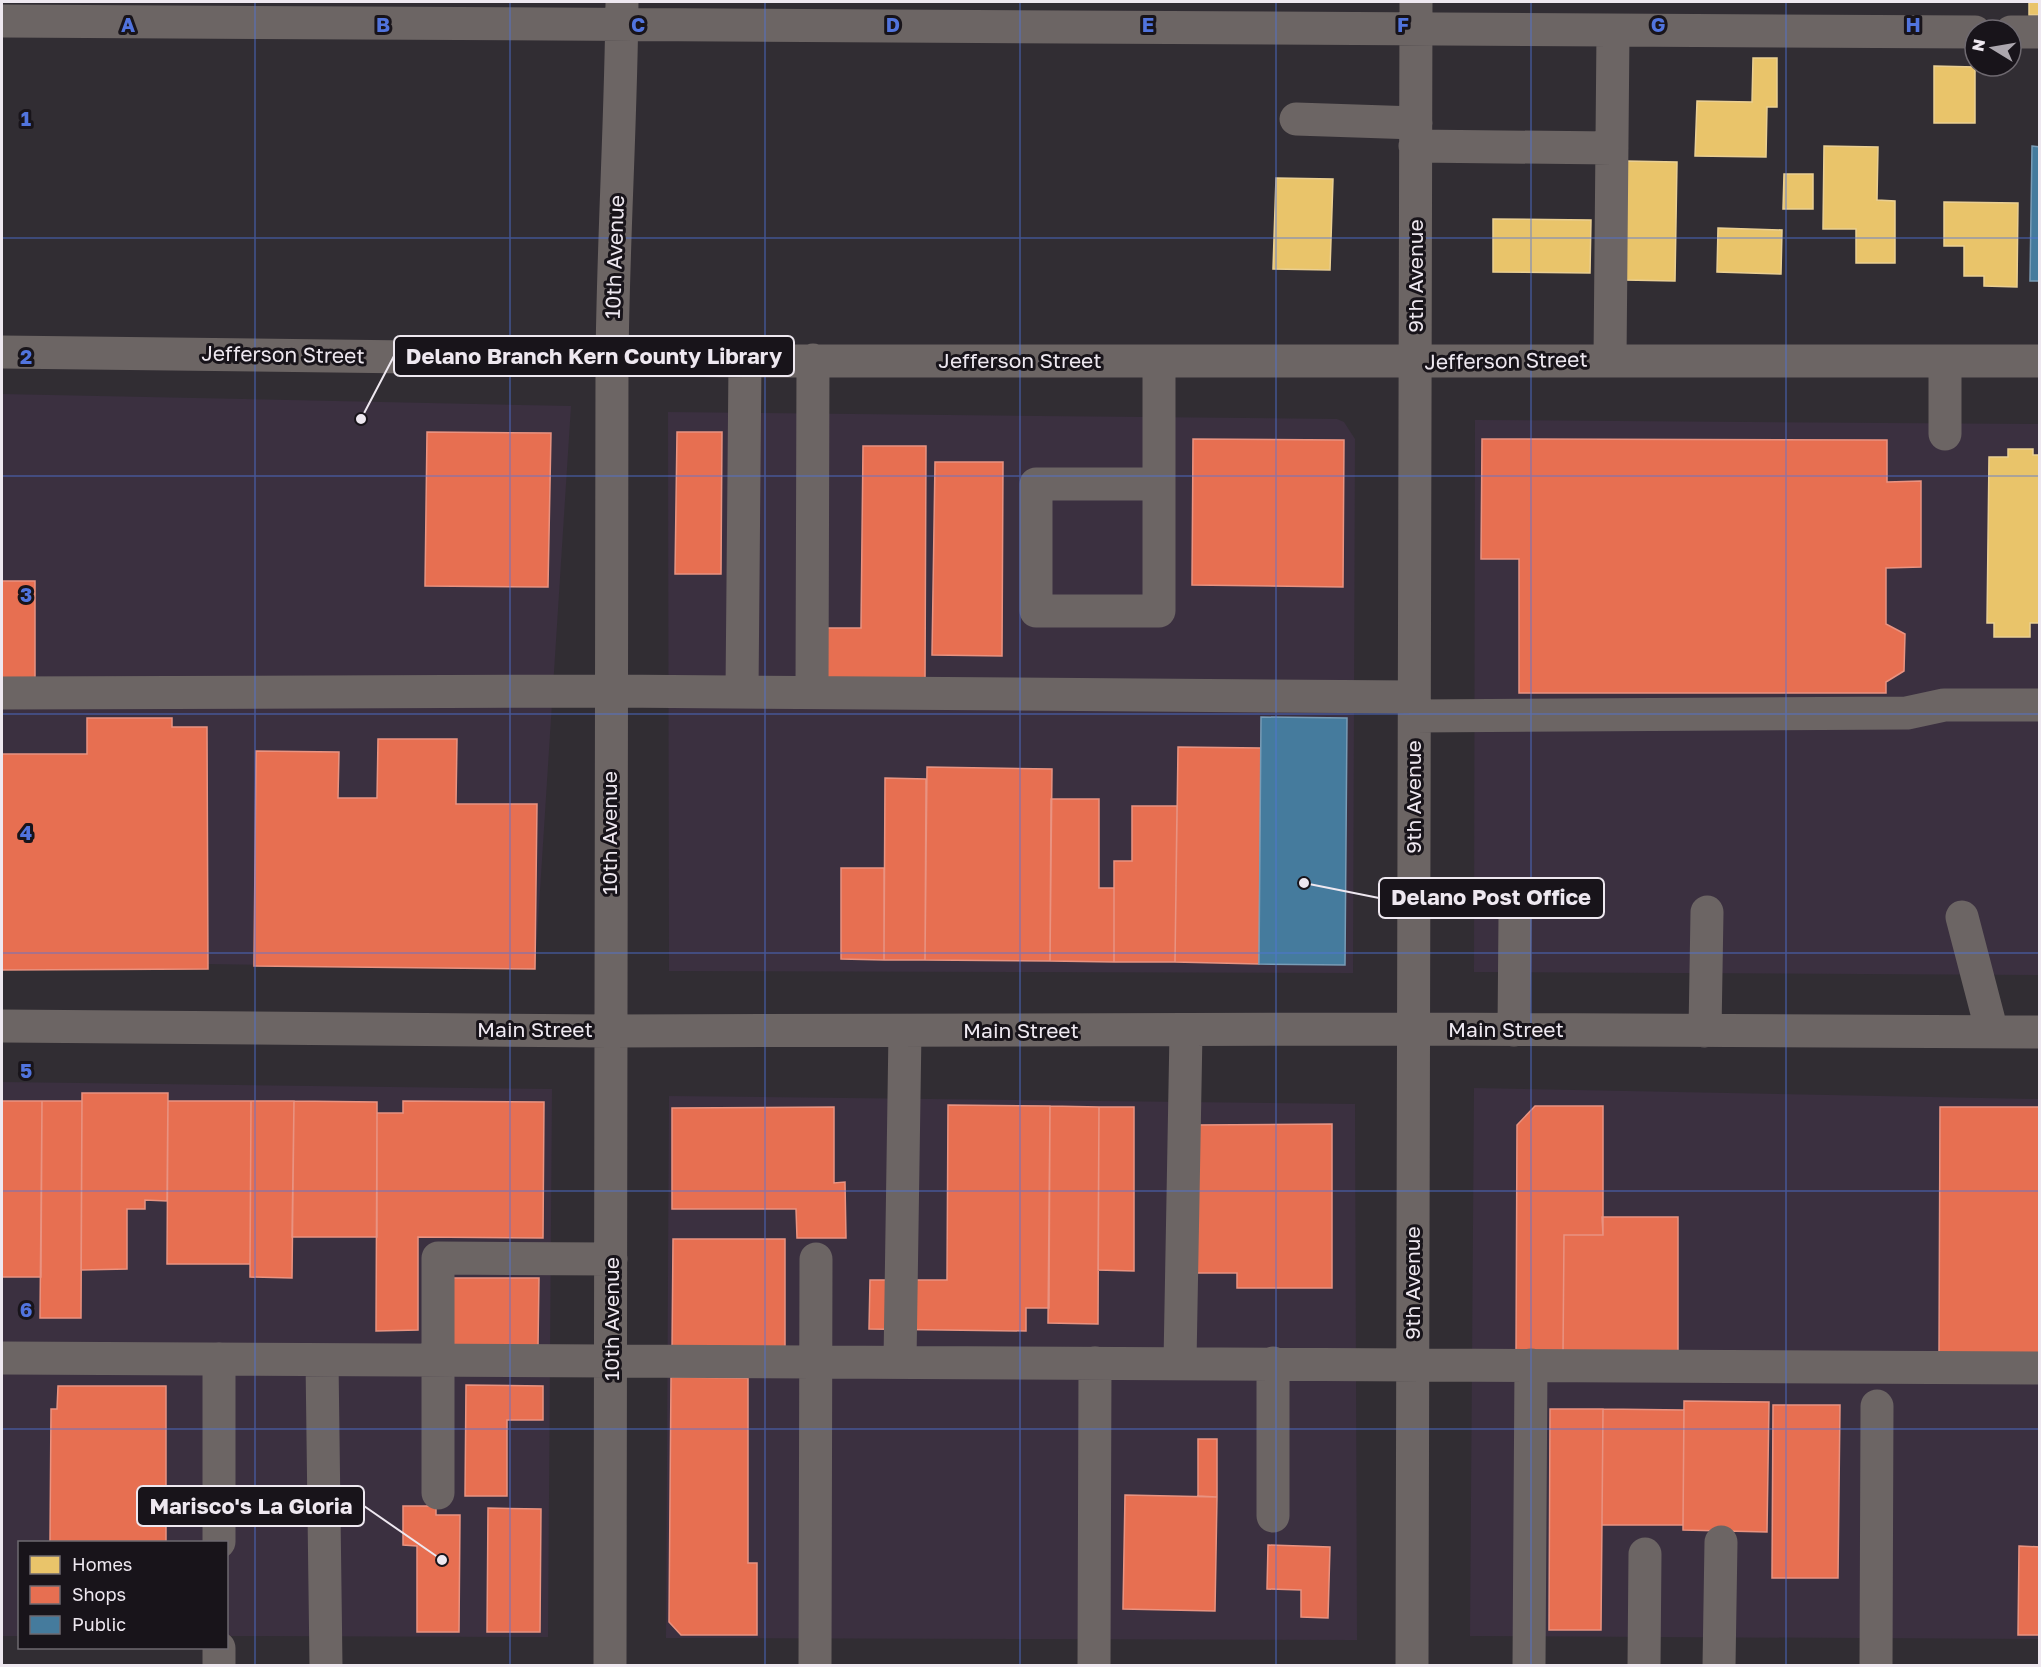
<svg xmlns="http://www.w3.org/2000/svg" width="2041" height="1667" font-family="'Golos Text',sans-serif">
<rect width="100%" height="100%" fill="#312d33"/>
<path fill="#3b3040" d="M2 394 571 406 535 969 2 961Z
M668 412 1337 419 1344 422 1355 439 1353 973 669 971Z
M1475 420 2039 424V975L1474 972Z
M2 1082 552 1089 548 1637 227 1636 226 1542H20L19 1636H2Z
M1474 1088 2039 1099V1639L1470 1636Z
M669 1096 1355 1104 1357 1640 666 1638Z"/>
<path fill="#e9c46a" stroke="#eacf92" stroke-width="1.5" d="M2029 2H2040V15H2029Z
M1753 58H1777V107H1767L1766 157 1695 156 1697 101 1752 102Z
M1934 66 1975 67V123H1934Z
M1824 146 1878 147 1877 200 1895 201V263H1856V229H1823Z
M1626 161 1677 162 1675 281 1625 280Z
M1784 174H1813V209H1783Z
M1276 178 1333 179 1330 270 1273 269Z
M1944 202 2018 203 2017 287 1984 286V276H1964V246H1944Z
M1493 219 1591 220 1590 273 1493 272Z
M1718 228 1782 230 1781 274 1717 272Z
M2008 449H2033V455H2040V623H2030V637H1994V623H1987L1989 457H2008Z"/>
<path fill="#e76f51" stroke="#e99381" stroke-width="1.5" d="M427 432 551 433 548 587 425 586Z
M677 432H722L721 574H675Z
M1193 439 1344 440 1343 587 1192 585Z
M1482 439 1887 440V482L1921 481V567L1886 568V624L1905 634 1904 671 1886 682V693H1519V559H1481Z
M863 446H926L925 685H822V628H861Z
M935 462H1003L1002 656 932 655Z
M2 581H35V687H2Z
M2 711V754H87V718H172V727H207L208 969 2 970Z
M378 739H457L456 804H537L535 969 254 966 256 751 339 752 338 798H377Z
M1178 747 1261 748 1259 964 1175 962Z
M927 767 1052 769 1050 961 925 960Z
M885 778 926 779 925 960H884Z
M1051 799H1099V888H1114V962L1050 961Z
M1132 806H1177L1175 962H1114V861H1132Z
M841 868H884V960L841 959Z
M82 1093H168L167 1201 145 1200V1209H127V1269L81 1270Z
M2 1101H42L41 1277H2Z
M42 1101H82L81 1318H40Z
M168 1101H251L250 1264H167Z
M251 1101H294L292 1278 250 1277Z
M294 1101 377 1102V1237H292Z
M403 1101 544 1102 543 1238 418 1237V1330L376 1331 377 1113H403Z
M948 1105 1050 1106 1049 1308H1026V1331L869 1329 870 1280H947Z
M1050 1106 1099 1107 1098 1324 1048 1323Z
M1535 1106H1603V1235H1564L1563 1355H1516L1517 1125Z
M834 1107V1183L845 1182 846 1238H797L796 1209H672V1108Z
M1099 1107H1134V1271L1098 1270Z
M1940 1107H2040V1354H1939Z
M1332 1124V1288H1237V1273H1196V1125Z
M1602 1217H1678V1353L1563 1355 1564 1235H1603Z
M673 1239H785V1351L672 1352Z
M446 1278H539L538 1347 446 1346Z
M671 1377 748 1378V1563H757V1635H681L669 1622Z
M466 1385 543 1386V1420H507V1496H465Z
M58 1386H166V1542H50L51 1409H57Z
M1684 1401 1769 1402 1767 1532 1683 1530Z
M1773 1405H1840L1838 1578H1772Z
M1550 1409H1603L1601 1630H1549Z
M1603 1409 1684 1410 1683 1525H1602Z
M1198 1439H1217V1497L1198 1496Z
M1125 1495 1217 1497 1215 1611 1123 1609Z
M403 1506H436V1515H460L459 1632H417V1546L403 1545Z
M488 1508 541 1509 540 1632H487Z
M1268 1545 1330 1547 1328 1618 1301 1617V1590L1267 1589Z
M2019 1546 2040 1547V1635H2018Z"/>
<path fill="#457b9d" stroke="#789cb6" stroke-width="1.5" d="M2032 146 2040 147V281H2030Z
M1261 717 1347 718 1345 965 1259 964Z"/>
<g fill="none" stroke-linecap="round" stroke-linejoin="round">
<path stroke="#6c6564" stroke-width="33" d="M2 21 1975 32
M2011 32H2040
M1296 119 1416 123
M1415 146 1612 148
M2 352 745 361H2040
M1610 360 1613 31
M1159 361V484
M1945 434V362
M1036 484H1159V611H1036Z
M742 692 745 361
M812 692 813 360
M2 693 611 691 1414 697
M1415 716 1907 713 1944 705H2040
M1962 917 1992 1032
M2 1026 609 1031 1413 1029 2040 1032
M1514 1030 1515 916
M1705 1031 1707 912
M2 1358C681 1361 1360 1364 2040 1368
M219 1359V1542
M322 1360 326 1666
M900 1361 905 1031
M1180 1362 1186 1032
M438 1493V1258L611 1259
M1273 1516V1363
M219 1666V1648
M610 1666C613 1231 608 796 612 362 613 242 621 122 622 2
M815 1666 816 1259
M1094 1666 1095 1363
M1412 1666 1416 2
M1529 1666 1531 1365
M1644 1666 1645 1554
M1719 1666 1721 1542
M1876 1666 1877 1406"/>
</g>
<path fill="none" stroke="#5174de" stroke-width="1.5" stroke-opacity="0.55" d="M255 2V1666M510 2V1666M765 2V1666M1020 2V1666M1276 2V1666M1531 2V1666M1786 2V1666M2 238H2040M2 476H2040M2 714H2040M2 953H2040M2 1191H2040M2 1429H2040"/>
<g text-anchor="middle" stroke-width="6" stroke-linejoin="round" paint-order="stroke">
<g font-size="21" fill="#eee8f0" stroke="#18141a">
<text transform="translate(615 257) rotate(-88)" y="7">10th Avenue</text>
<text transform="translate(1416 276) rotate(-90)" y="7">9th Avenue</text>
<text transform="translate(283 355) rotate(1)" y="7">Jefferson Street</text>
<text x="1020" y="368">Jefferson Street</text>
<text transform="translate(1506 361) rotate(-1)" y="7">Jefferson Street</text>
<text transform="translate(1414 797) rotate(-90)" y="7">9th Avenue</text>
<text transform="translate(610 833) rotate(-90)" y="7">10th Avenue</text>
<text x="535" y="1037">Main Street</text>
<text x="1506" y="1037">Main Street</text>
<text x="1021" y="1038">Main Street</text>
<text transform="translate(1413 1283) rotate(-90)" y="7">9th Avenue</text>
<text transform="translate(612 1319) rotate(-90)" y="7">10th Avenue</text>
</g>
</g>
<g font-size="20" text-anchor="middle" font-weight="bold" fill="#5174de" stroke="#18141a" stroke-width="6" stroke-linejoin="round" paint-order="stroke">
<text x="128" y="32">A</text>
<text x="383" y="32">B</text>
<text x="638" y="32">C</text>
<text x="893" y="32">D</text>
<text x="1148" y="32">E</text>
<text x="1403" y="32">F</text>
<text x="1658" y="32">G</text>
<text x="1913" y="32">H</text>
<text x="26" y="126">1</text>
<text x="26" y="364">2</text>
<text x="26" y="602">3</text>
<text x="26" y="840">4</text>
<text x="26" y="1078">5</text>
<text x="26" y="1317">6</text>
</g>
<path fill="none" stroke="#eee8f0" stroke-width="2" d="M361 419L394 356M1304 883L1379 898M442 1560L364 1506"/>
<g fill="#eee8f0" stroke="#18141a" stroke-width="2">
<circle cx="361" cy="419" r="6"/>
<circle cx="1304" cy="883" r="6"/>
<circle cx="442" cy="1560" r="6"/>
</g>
<g fill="#18141a" stroke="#eee8f0" stroke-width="2">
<rect x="394" y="336" width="400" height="40" rx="6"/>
<rect x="1379" y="878" width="225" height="40" rx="6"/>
<rect x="137" y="1486" width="227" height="40" rx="6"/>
</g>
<g font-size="22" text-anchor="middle" font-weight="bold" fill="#eee8f0">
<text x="594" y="364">Delano Branch Kern County Library</text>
<text x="1491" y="905">Delano Post Office</text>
<text x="251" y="1514">Marisco's La Gloria</text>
</g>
<rect width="2041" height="1667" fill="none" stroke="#eee8f0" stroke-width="6"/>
<rect x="18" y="1541" width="210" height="108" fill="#18141a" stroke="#6e6970" stroke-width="1.5"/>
<rect x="30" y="1556" width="30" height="18" fill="#e9c46a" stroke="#6e6970" stroke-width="1.5"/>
<text x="72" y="1571" font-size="18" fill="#eee8f0">Homes</text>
<rect x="30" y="1586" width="30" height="18" fill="#e76f51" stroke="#6e6970" stroke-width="1.5"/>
<text x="72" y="1601" font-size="18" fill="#eee8f0">Shops</text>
<rect x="30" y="1616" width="30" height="18" fill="#457b9d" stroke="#6e6970" stroke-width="1.5"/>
<text x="72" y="1631" font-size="18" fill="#eee8f0">Public</text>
<g transform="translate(1993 48) rotate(281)"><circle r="28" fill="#18141a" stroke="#6e6970" stroke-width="1.5"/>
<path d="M0-4.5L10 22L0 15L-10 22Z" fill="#aca7ae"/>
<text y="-9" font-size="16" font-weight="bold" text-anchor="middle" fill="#eee8f0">N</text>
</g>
</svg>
